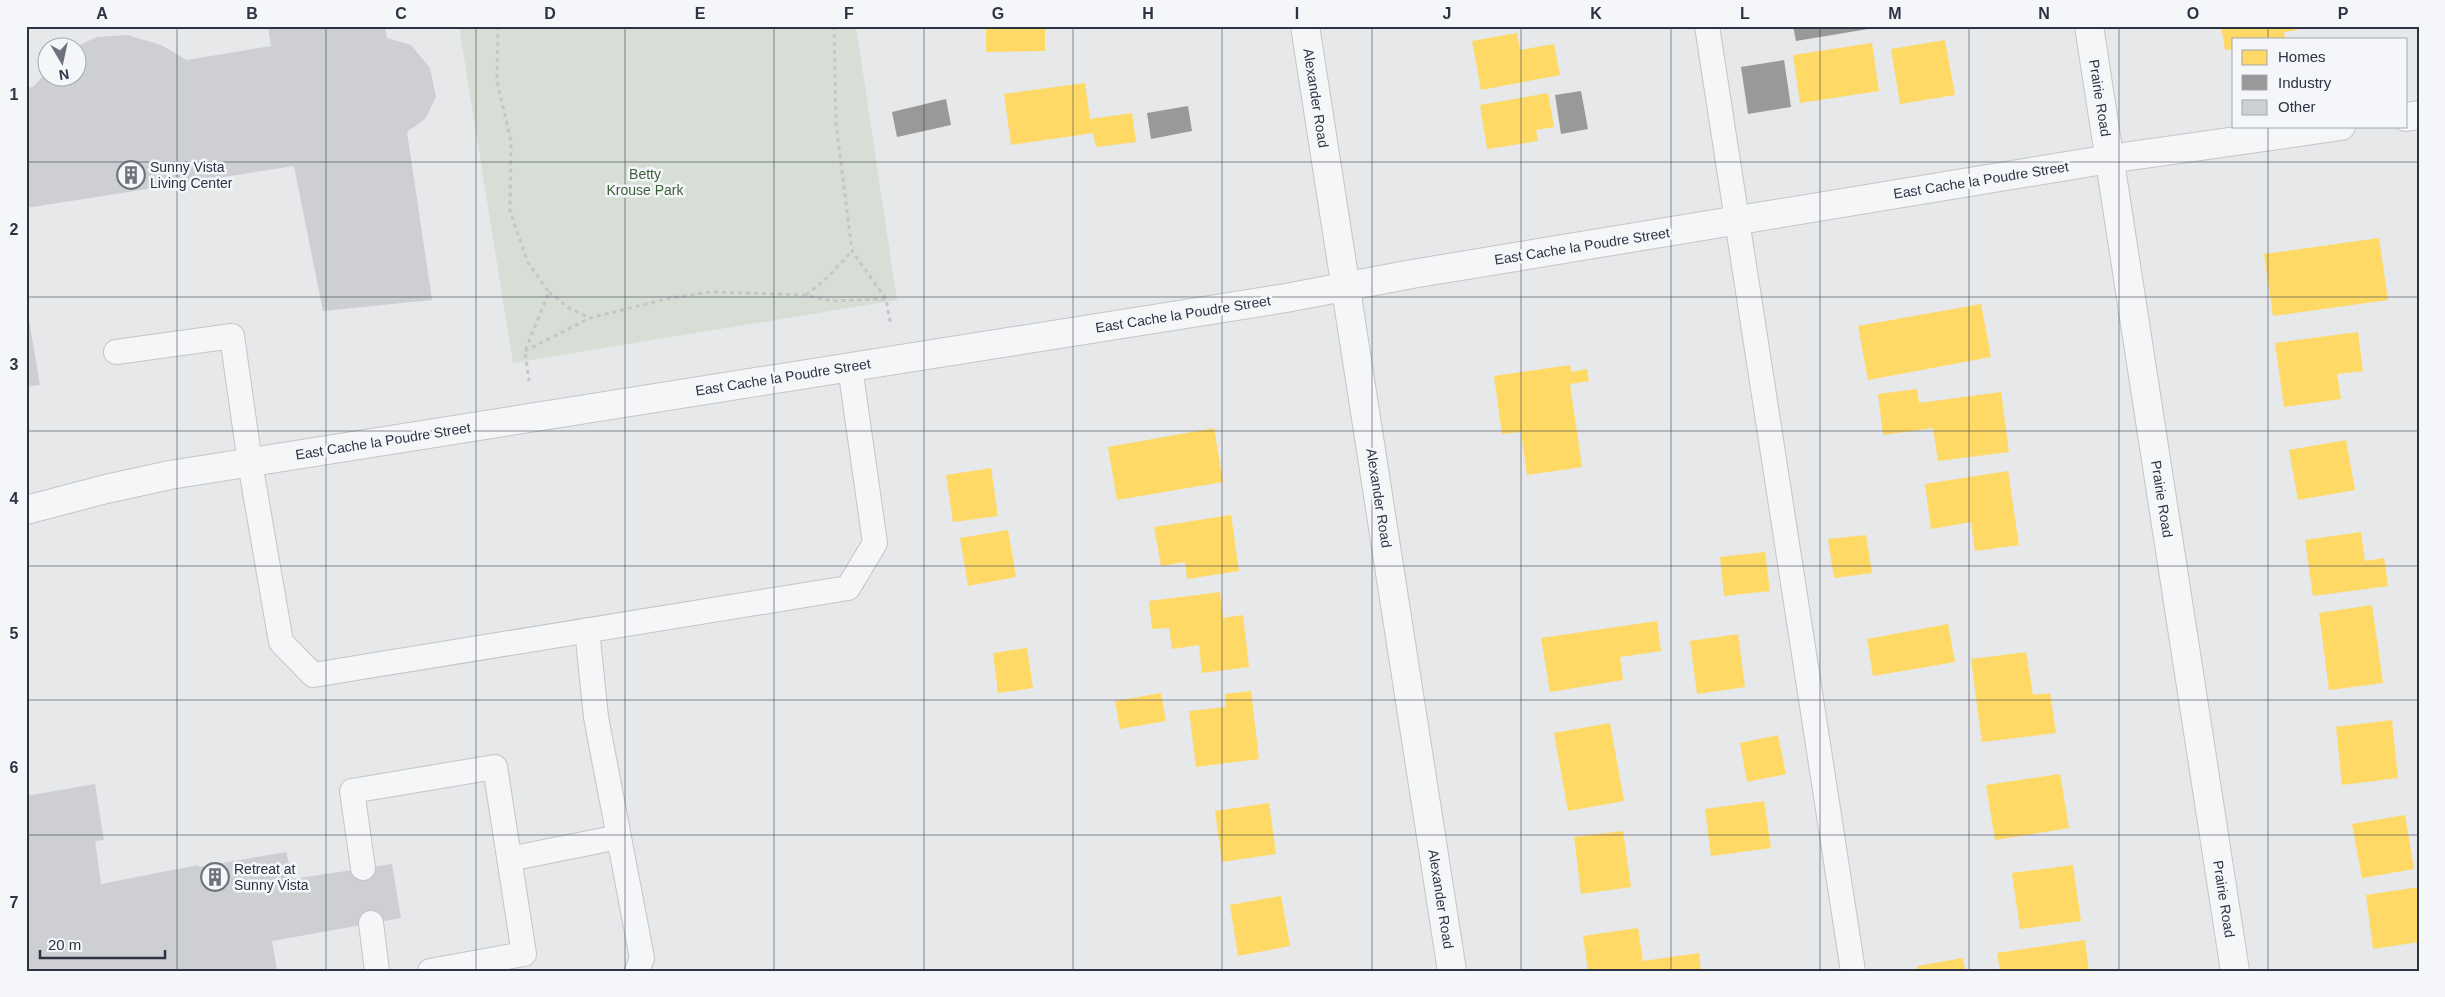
<svg xmlns="http://www.w3.org/2000/svg" width="2445" height="997" font-family="Arial,sans-serif">
<rect width="100%" height="100%" fill="#e6e8ea"/>
<path fill="#d6ded6" d="M459 26H856L897 300 513 363Z"/>
<path fill="#ffd966" d="M986 26H1045V51L986 52Z
M2221 26H2296L2297 30 2284 32 2285 39H2234V49L2225 50Z
M1517 33 1520 50 1554 44 1560 75 1481 90 1472 41Z
M1945 40 1955 95 1900 104 1891 49Z
M1872 43 1879 91 1800 103 1793 55Z
M1085 83 1090 119 1132 113 1136 142 1096 147 1093 133 1011 145 1004 94Z
M1548 93 1554 127 1536 130 1538 141 1487 149 1480 105Z
M2379 238 2388 300 2273 316 2264 254Z
M1981 304 1991 357 1868 380 1858 326Z
M2358 332 2363 371 2337 374 2341 399 2284 407 2275 343Z
M1570 365 1571 372 1587 369 1589 381 1570 384 1582 467 1527 475 1521 432 1502 434 1494 376Z
M1917 389 1919 403 2001 392 2009 452 1938 461 1933 428 1883 435 1878 394Z
M1214 428 1223 482 1117 500 1108 447Z
M2346 440 2355 490 2298 500 2289 450Z
M991 468 998 516 953 522 946 475Z
M2008 471 2019 545 1975 551 1971 522 1931 529 1925 484Z
M1231 515 1239 571 1187 579 1185 562 1161 566 1154 527Z
M1008 530 1016 577 968 586 960 538Z
M2361 532 2365 561 2384 558 2388 586 2313 596 2305 540Z
M1866 535 1872 573 1834 578 1828 539Z
M1765 552 1770 591 1724 596 1720 557Z
M1220 592 1223 618 1243 615 1249 667 1202 673 1199 645 1172 649 1169 628 1152 629 1149 601Z
M2372 605 2383 683 2329 690 2319 613Z
M1657 621 1661 651 1620 657 1623 680 1550 692 1541 638Z
M1948 624 1955 662 1873 676 1867 639Z
M1738 634 1745 687 1697 694 1690 641Z
M1027 648 1033 688 998 693 993 653Z
M2026 652 2033 695 2050 693 2056 733 1982 742 1971 659Z
M1251 691 1259 759 1196 767 1189 711 1226 707 1225 694Z
M1161 693 1166 721 1120 729 1115 701Z
M2392 720 2398 778 2342 785 2336 727Z
M1610 723 1624 801 1568 811 1554 733Z
M1778 735 1786 774 1747 782 1740 743Z
M2060 774 2069 828 1995 840 1986 785Z
M1764 801 1771 848 1711 856 1705 809Z
M1269 803 1276 854 1222 862 1215 811Z
M2405 815 2414 869 2362 878 2352 824Z
M1623 831 1631 887 1581 894 1574 837Z
M2073 865 2081 921 2020 929 2012 873Z
M2419 887V942L2373 949 2366 895Z
M1281 896 1290 946 1238 956 1230 905Z
M1638 928 1643 961 1699 953 1701 971H1588L1583 936Z
M2085 940 2089 971H2000L1997 953Z
M1963 958 1965 971H1918L1917 966Z"/>
<path fill="#999" d="M1793 26H1873L1874 28 1796 41Z
M1784 60 1791 107 1748 114 1741 67Z
M1581 91 1588 129 1561 134 1555 95Z
M946 99 951 125 897 137 892 112Z
M1188 106 1192 131 1151 139 1147 113Z"/>
<path fill="#cdcfd2" d="M268 26H385L387 38 411 45 430 68 436 97 425 119 407 132 432 300 323 311 294 166 26 208V88L33 87 48 71V78H78V48H73L97 37 127 35 161 45 187 60 271 46Z
M26 302 40 385 26 387Z
M95 784 104 840 95 841 101 884 198 865 199 867 286 852 293 879 392 864 401 918 272 941 277 971H26V796Z"/>
<g fill="none" stroke-linecap="round" stroke-linejoin="round">
<defs>
<path id="service" d="M1707 26 1853 971
M116 352 232 336 250 463 281 642 313 675 848 588 875 543 850 367
M587 630 596 717 642 958 637 971
M509 859 619 837
M363 868 352 791 495 767 524 954 430 971
M371 923 377 971"/>
<path id="minor" d="M1305 26 1452 971"/>
<path id="tertiary" d="M2089 26 2235 971
M2406 117 2419 115
M26 510 106 489 170 475 1286 298 1412 274 2109 159 2341 126"/>
</defs>
<use href="#service" stroke="#c3c5c7" stroke-width="26"/>
<use href="#minor" stroke="#c3c5c7" stroke-width="30"/>
<use href="#tertiary" stroke="#c3c5c7" stroke-width="30"/>
<path stroke="#c5c6ca" stroke-width="3" stroke-dasharray="4 4" stroke-linecap="butt" d="M498 26 497 81 511 141 510 211 528 263 549 292 525 351 529 381
M834 26 836 123 852 251 886 299 891 326
M549 292 569 308 590 318
M806 295 827 278 852 251
M525 351 590 318 670 298 711 292 806 295 831 301 886 299"/>
<use href="#service" stroke="#f5f6f7" stroke-width="24"/>
<use href="#minor" stroke="#f5f6f7" stroke-width="28"/>
<use href="#tertiary" stroke="#f5f6f7" stroke-width="28"/>
</g>
<path fill="none" stroke="#2d3343" stroke-width="1" stroke-opacity="0.55" d="M177 26V971M326 26V971M476 26V971M625 26V971M774 26V971M924 26V971M1073 26V971M1222 26V971M1372 26V971M1521 26V971M1671 26V971M1820 26V971M1969 26V971M2119 26V971M2268 26V39M2268 126V971M26 162H2419M26 297H2419M26 431H2419M26 566H2419M26 700H2419M26 835H2419"/>
<defs>
<symbol id="building-ring" viewBox="-11 -11 22 22"><circle r="9.5" fill="#f4f6f9" stroke="#6e727d" stroke-width="1.5"/><path d="M-4-6H4V6H1V3H-1V6H-4ZM-2.5-4.3h1.7v1.8h-1.7ZM.8-4.3h1.7v1.8H.8ZM-2.5-1h1.7V.8h-1.7ZM.8-1h1.7V.8H.8Z" fill="#6e727d"/></symbol>
</defs>
<g fill-rule="evenodd">
<use href="#building-ring" x="115" y="159" width="32" height="32"/>
<use href="#building-ring" x="199" y="861" width="32" height="32"/>
</g>
<g text-anchor="middle" stroke-width="5" stroke-linejoin="round" paint-order="stroke">
<g font-size="14" fill="#2d3343" stroke="#f4f6f9">
<text transform="translate(1316 98) rotate(81)" y="5">Alexander Road</text>
<text transform="translate(2100 98) rotate(81)" y="5">Prairie Road</text>
<text transform="translate(1981 180) rotate(-9)" y="5">East Cache la Poudre Street</text>
<text transform="translate(1582 246) rotate(-9)" y="5">East Cache la Poudre Street</text>
<text transform="translate(1183 314) rotate(-9)" y="5">East Cache la Poudre Street</text>
<text transform="translate(783 377) rotate(-9)" y="5">East Cache la Poudre Street</text>
<text transform="translate(383 441) rotate(-9)" y="5">East Cache la Poudre Street</text>
<text transform="translate(1379 498) rotate(81)" y="5">Alexander Road</text>
<text transform="translate(2162 499) rotate(81)" y="5">Prairie Road</text>
<text transform="translate(1441 899) rotate(81)" y="5">Alexander Road</text>
<text transform="translate(2224 899) rotate(81)" y="5">Prairie Road</text>
</g>
<g font-size="14" fill="#2d3343" stroke="#f4f6f9" text-anchor="start">
<text x="150" y="172">Sunny Vista<tspan x="150" dy="16">Living Center</tspan></text>
<text x="234" y="874">Retreat at<tspan x="234" dy="16">Sunny Vista</tspan></text>
</g>
<g font-size="14" fill="#3e5e3b" stroke="#f4f6f9">
<text x="645" y="179">Betty<tspan x="645" dy="16">Krouse Park</tspan></text>
</g>
</g>
<rect width="2445" height="997" fill="none" stroke="#f4f6f9" stroke-width="55"/>
<rect x="2232" y="38" width="175" height="90" fill="#f4f6f9" stroke="#a4a8b0"/>
<rect x="2242" y="50" width="25" height="15" fill="#ffd966" stroke="#a4a8b0"/>
<text x="2278" y="62" font-size="15" fill="#2d3343">Homes</text>
<rect x="2242" y="75" width="25" height="15" fill="#999999" stroke="#a4a8b0"/>
<text x="2278" y="88" font-size="15" fill="#2d3343">Industry</text>
<rect x="2242" y="100" width="25" height="15" fill="#cdcfd2" stroke="#a4a8b0"/>
<text x="2278" y="112" font-size="15" fill="#2d3343">Other</text>
<g transform="translate(62 62) rotate(171)"><circle r="24" fill="#f4f6f9" stroke="#a4a8b0"/>
<path d="M0-4L9 19L0 12L-9 19Z" fill="#6e727d"/>
<text y="-8" font-size="14" font-weight="bold" text-anchor="middle" fill="#2d3343">N</text>
</g>
<path d="M40 950v8h125v-8" fill="none" stroke="#2d3343" stroke-width="2.5"/>
<text x="48" y="950" font-size="15" fill="#2d3343" stroke="#f4f6f9" stroke-width="4" paint-order="stroke">20 m</text>
<rect x="28" y="28" width="2390" height="942" fill="none" stroke="#2d3343" stroke-width="2"/>
<g font-size="16" text-anchor="middle" font-weight="bold" fill="#2d3343">
<text x="102" y="19">A</text>
<text x="252" y="19">B</text>
<text x="401" y="19">C</text>
<text x="550" y="19">D</text>
<text x="700" y="19">E</text>
<text x="849" y="19">F</text>
<text x="998" y="19">G</text>
<text x="1148" y="19">H</text>
<text x="1297" y="19">I</text>
<text x="1447" y="19">J</text>
<text x="1596" y="19">K</text>
<text x="1745" y="19">L</text>
<text x="1895" y="19">M</text>
<text x="2044" y="19">N</text>
<text x="2193" y="19">O</text>
<text x="2343" y="19">P</text>
<text x="14" y="100">1</text>
<text x="14" y="235">2</text>
<text x="14" y="370">3</text>
<text x="14" y="504">4</text>
<text x="14" y="639">5</text>
<text x="14" y="773">6</text>
<text x="14" y="908">7</text>
</g>
</svg>
